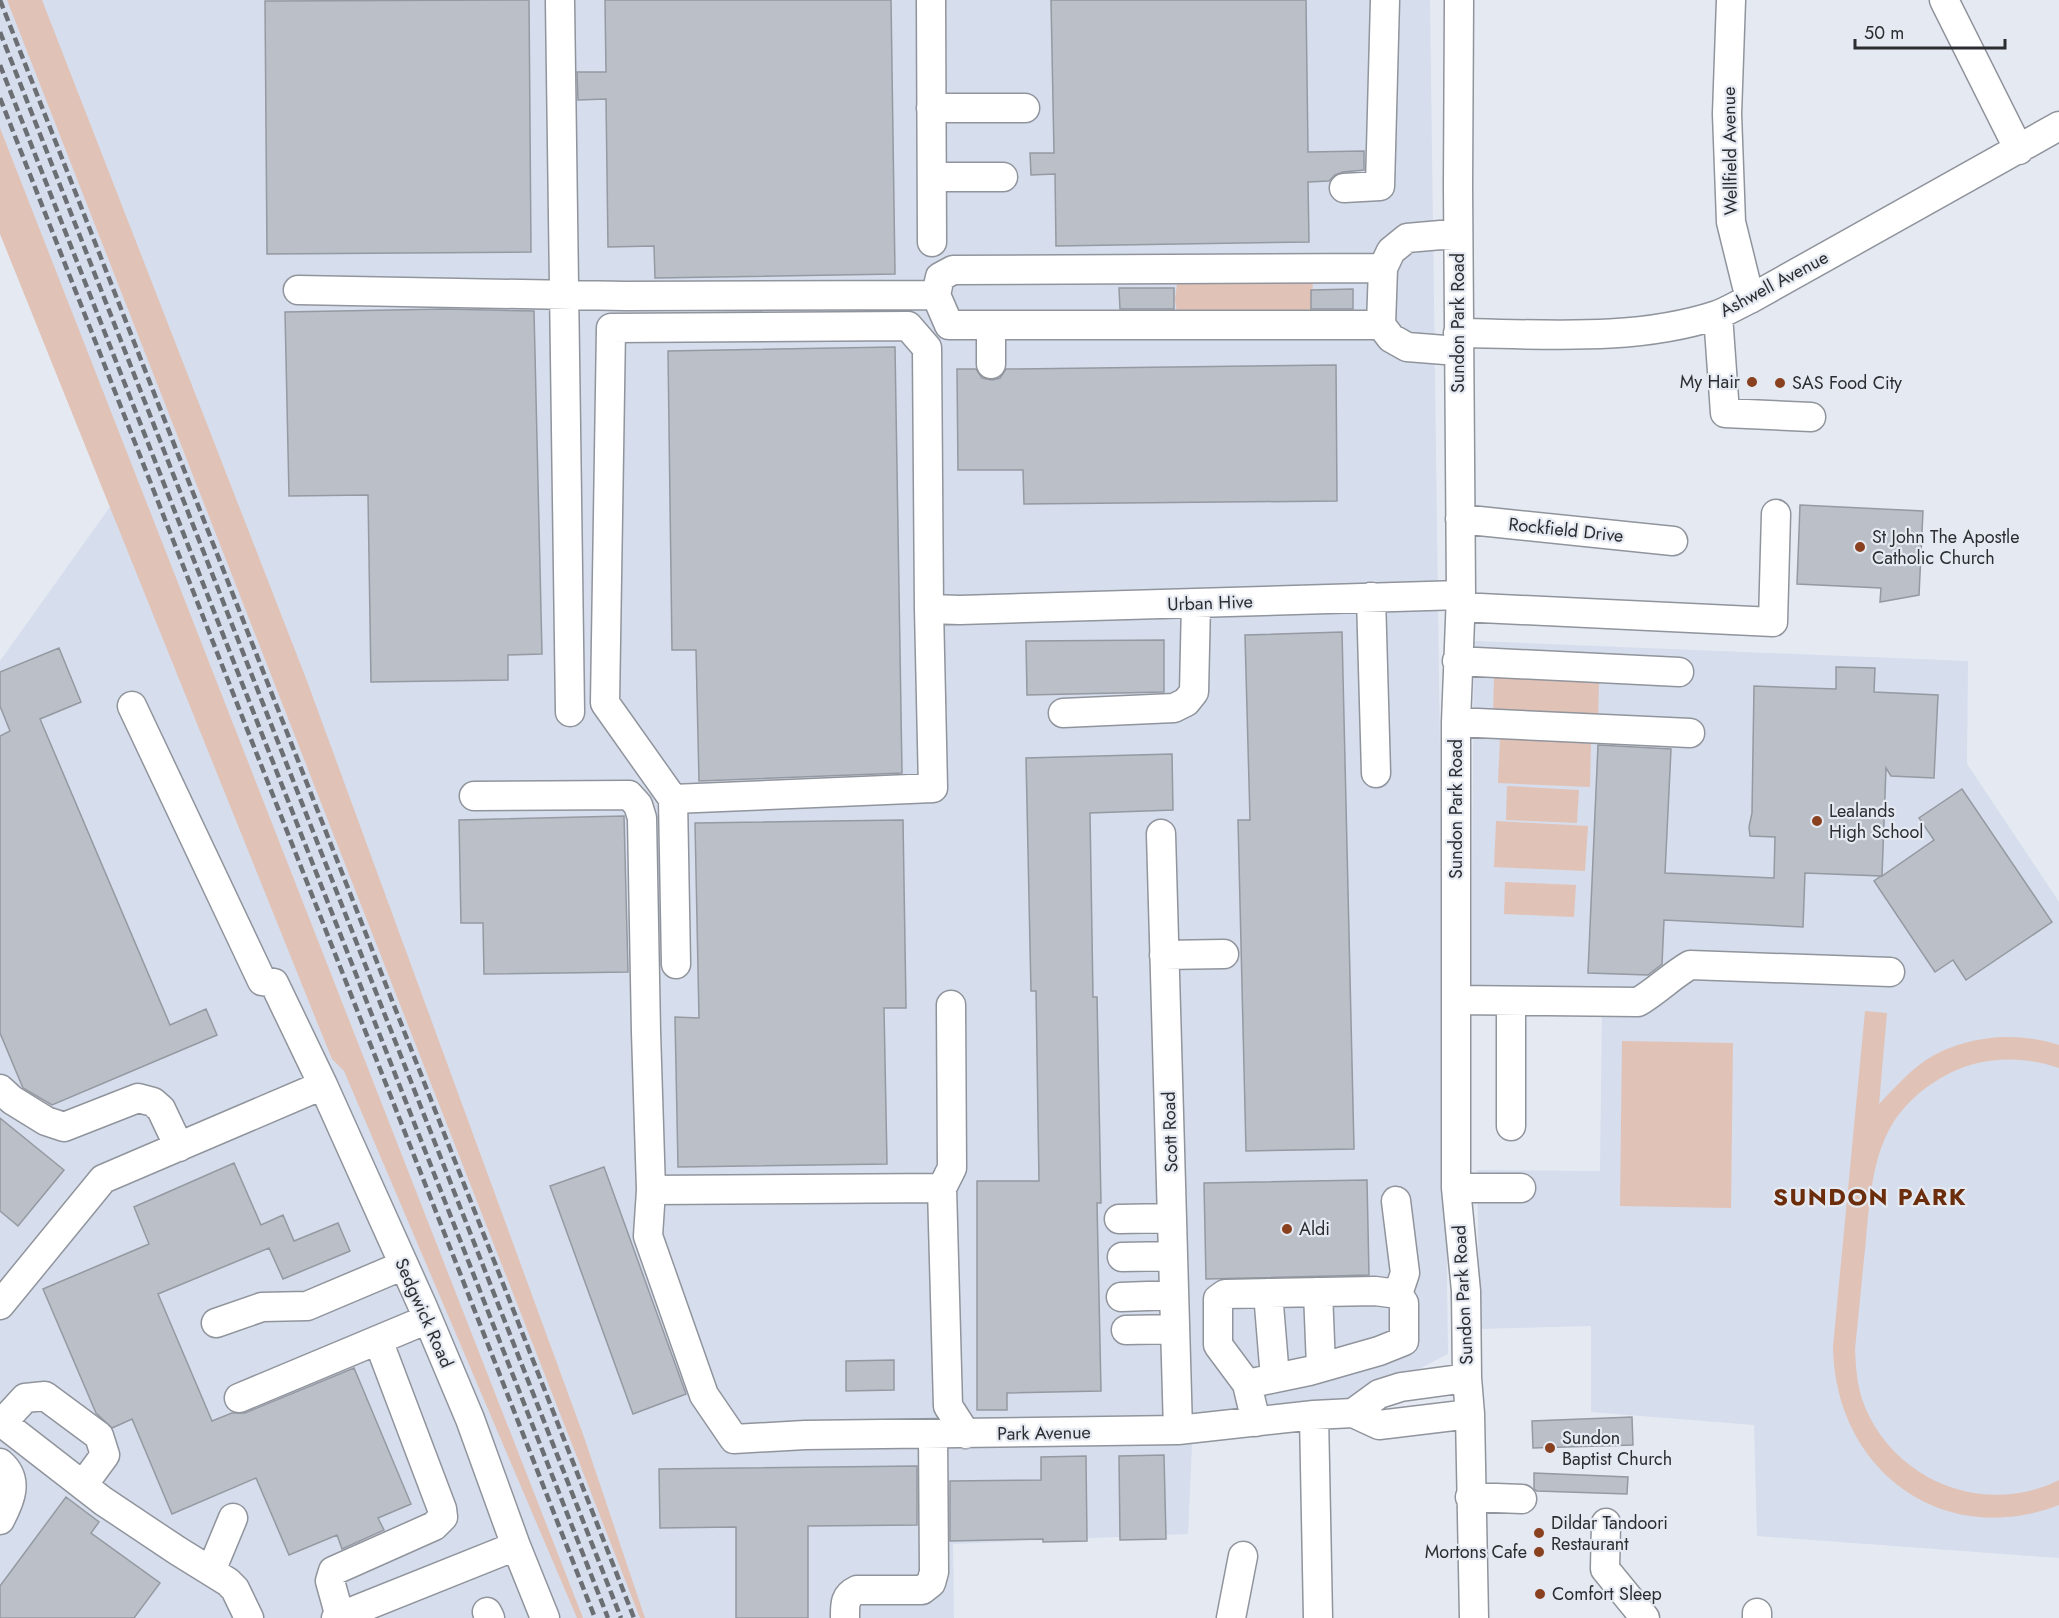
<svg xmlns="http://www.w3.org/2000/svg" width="2059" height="1618" font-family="Jost,sans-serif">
<rect width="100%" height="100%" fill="#e5eaf2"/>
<path fill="#d6ddec" d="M0 0H1430L1448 1354 1351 1404 1193 1424 1188 1534 953 1544 954 1618H0V661L112 504 0 217Z
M1474 641 1968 661 1967 764 2059 902V1558L1757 1536 1754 1425 1591 1412V1326L1480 1329 1477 1170 1600 1171 1602 1007 1471 1004Z"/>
<path fill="#e1c2b6" d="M7 0H42L307 681 584 1437 645 1618H640Z
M0 128 583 1618H577L344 1071 332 1059 315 1017 0 234Z
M1313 275 1312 311 1177 313 1175 299 1178 277Z
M1494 675 1599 680 1598 723 1493 718Z
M1500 738 1591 742 1590 787 1498 783Z
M1507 786 1579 790 1577 823 1506 820Z
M1496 821 1588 826 1585 871 1494 867Z
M1505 882 1576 885 1574 917 1504 914Z
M1865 1011 1887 1013 1879 1104C1894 1089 1908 1072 1926 1060 1965 1035 2016 1031 2059 1045V1068C2025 1056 1985 1056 1952 1072 1877 1110 1873 1165 1866 1240 1862 1276 1859 1312 1855 1349 1856 1369 1857 1388 1865 1407 1896 1482 1986 1517 2059 1480V1505C1942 1550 1835 1470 1833 1347Z
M1622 1041 1733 1043 1731 1208 1620 1206Z"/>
<path fill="#bbc0c8" stroke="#9599a1" stroke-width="1.5" d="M529 0 531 252 267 254 265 1Z
M605 0H891L895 274 655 278 654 246 608 247 606 99 578 100 577 72H606Z
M1051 0H1306L1308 152 1364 151V170L1343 172 1335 175 1329 181 1308 182 1309 242 1056 246 1055 174 1031 175 1030 153H1054Z
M1119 288H1174V309H1120Z
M1353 289V309H1311V290Z
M445 309 534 311 542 654 508 655V680L371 682 368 495 289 496 285 312Z
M895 347 902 773 699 781 696 650H672L668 351Z
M1336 365 1337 501 1024 504 1023 470H958L957 369H976L982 378 992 380 1000 378 1006 369Z
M1800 505 1923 511 1919 595 1880 602 1881 588 1797 584Z
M1342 632 1354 1149 1246 1151 1238 820H1250L1245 635Z
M1164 640V692L1027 695 1026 641Z
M59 648 81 702 40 719 170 1025 206 1009 217 1035 52 1105 23 1088 0 1033V736L10 731 0 706V672Z
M1836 667 1875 668 1874 692 1938 695 1934 778 1891 776 1886 768 1882 876 1934 840 1919 818 1962 789 2052 922 1966 980 1953 960 1935 972 1874 881 1881 876 1805 873 1803 927 1664 920 1662 964 1648 975 1588 973 1598 745 1671 749 1665 873 1774 878 1775 837 1750 836 1749 827 1752 813 1754 686 1836 689Z
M1172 754 1173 810 1090 813 1093 997H1097L1101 1203H1097L1101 1391 1007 1393V1410H977V1181H1039L1036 991H1031L1026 758Z
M624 816 628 972 484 974 483 923H461L459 820Z
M903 820 906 1008H884L887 1164 678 1167 675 1017 699 1018 695 823Z
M0 1118 64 1170 18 1226 0 1211Z
M234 1163 261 1225 283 1215 294 1241 338 1223 350 1251 283 1279 269 1248 158 1294 212 1421 232 1413H245L354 1368 411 1504 378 1518 384 1530 342 1549 337 1535 289 1555 256 1478 172 1514 132 1419 112 1428 96 1413 43 1289 149 1244 134 1207Z
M604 1167 686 1394 633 1414 550 1186Z
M1367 1180 1369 1275 1206 1279 1204 1183Z
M894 1360V1390L846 1391V1361Z
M1632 1417 1633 1445 1533 1448 1532 1421Z
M1164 1455 1166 1539 1120 1540 1119 1456Z
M1086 1456 1087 1541 1043 1542V1539L950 1541V1481L1041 1480V1457Z
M917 1466V1525L808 1526V1618H736V1527L660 1528 659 1469Z
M1534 1473 1628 1477 1627 1494 1537 1491 1534 1489Z
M66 1497 99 1522 91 1533 160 1583 134 1618H0V1586Z"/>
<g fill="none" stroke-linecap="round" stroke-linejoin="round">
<defs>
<path id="minor" d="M931 0 932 242
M1459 0 1458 186 1461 595 1456 722V1188L1466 1291 1467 1378 1470 1414 1474 1618
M1731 0 1727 114 1731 222 1750 299
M1944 0 2019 150
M560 2 570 712
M931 108H1025
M932 177H1003
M1344 188 1380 186 1385 0
M1458 236 1441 235 1407 238 1391 251 1383 268 1381 325 1391 338 1407 347 1458 351
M298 290 625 296 936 295
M1718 315 1725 413 1811 417
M1381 325H949L936 295 940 277 953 270 1383 268
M1458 333C1543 334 1635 342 1717 315 1728 311 1739 304 1750 299L2059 126
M991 364V325
M1460 519 1673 541
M1371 597 1376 773
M1460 607 1773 622 1776 514
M929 609 933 788 673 799 605 703 611 328 908 326 927 348 929 609 960 610 1461 595
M1457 661 1679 672
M132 706 262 981 274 983 323 1085 422 1305 470 1419 516 1546
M1063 713 1174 708 1186 702 1194 692 1196 603
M1456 722 1690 733
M474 796 629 795 638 805 642 818 646 1032 651 1190
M673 799 676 964
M1161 834 1178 1430
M1164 955 1224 954
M1456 1000 1638 1002C1657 991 1671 976 1690 965L1890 972
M1511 1001V1126
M0 1089 12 1100 46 1121 64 1127 138 1098 153 1102 161 1109 179 1147
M942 1188 952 1168 951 1005
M1456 1188H1521
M1396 1201 1405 1273 1398 1294
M1119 1219 1172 1218
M1122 1257 1173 1256
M1318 1292 1321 1367
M1268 1293 1275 1378
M1121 1297 1174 1295
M0 1305 103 1179 323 1085
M216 1323 262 1307 307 1306 404 1265
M1126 1330 1175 1329
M1247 1384 1309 1371 1379 1351 1404 1341V1303L1398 1294 1375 1291 1225 1294 1218 1299V1345L1247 1384 1256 1422
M239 1398 428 1319
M1353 1413 1379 1394 1401 1387 1467 1378
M1314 1415 1318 1618
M0 1421 103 1501 178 1551 228 1582 235 1589 249 1618
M2 1423 25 1398 45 1396 99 1436 105 1455 83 1485
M966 1434 948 1406 942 1188 651 1190 648 1236 704 1395 734 1439 805 1435 1178 1430 1314 1415 1353 1413 1379 1425 1470 1414
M0 1463C20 1480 10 1501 0 1520
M1470 1497 1522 1499
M1606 1523 1605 1569 1645 1618
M211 1571 233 1518
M487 1612 490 1618
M1757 1613V1618
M340 1617 330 1581 333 1571 434 1526 443 1517 442 1509 378 1340
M336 1618 516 1546 545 1618
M845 1618C845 1605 844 1596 857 1590H922L931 1583 934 1572 933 1435
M1231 1618 1243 1556"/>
</defs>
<use href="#minor" stroke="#90949c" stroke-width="31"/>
<use href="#minor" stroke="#fff" stroke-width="28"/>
<path stroke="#6b6e73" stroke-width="4.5" stroke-dasharray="9 4.5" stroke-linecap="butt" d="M0 0 634 1618
M0 32 621 1618
M0 65 608 1618
M0 98 595 1618"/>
</g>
<g fill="#894120" stroke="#e5eaf2" stroke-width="2">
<circle cx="1752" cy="382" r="6"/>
<circle cx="1780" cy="383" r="6"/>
<circle cx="1860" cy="547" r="6"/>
<circle cx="1817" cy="821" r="6"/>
<circle cx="1287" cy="1229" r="6"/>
<circle cx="1550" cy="1448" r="6"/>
<circle cx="1539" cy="1533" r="6"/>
<circle cx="1539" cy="1552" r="6"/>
<circle cx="1540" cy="1594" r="6"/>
</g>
<g text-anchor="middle" stroke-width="4.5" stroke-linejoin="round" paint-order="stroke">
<g font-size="18" fill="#2b2d30" stroke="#e5eaf2">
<text transform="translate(1730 151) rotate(-91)" y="6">Wellfield Avenue</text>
<text transform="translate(1774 284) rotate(-28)" y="6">Ashwell Avenue</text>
<text transform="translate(1458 323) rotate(-90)" y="6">Sundon Park Road</text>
<text transform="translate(1566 530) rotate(6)" y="6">Rockfield Drive</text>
<text transform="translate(1210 603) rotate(-2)" y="6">Urban Hive</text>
<text transform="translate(1456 809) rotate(-90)" y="6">Sundon Park Road</text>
<text transform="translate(1170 1132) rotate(-92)" y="6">Scott Road</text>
<text transform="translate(1463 1295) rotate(-93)" y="6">Sundon Park Road</text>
<text transform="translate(424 1313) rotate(66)" y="6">Sedgwick Road</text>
<text transform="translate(1044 1433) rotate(-1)" y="6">Park Avenue</text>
</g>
<g font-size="18" fill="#2b2d30" stroke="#e5eaf2" text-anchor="start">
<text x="1740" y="388" text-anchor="end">My Hair</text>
<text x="1792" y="389">SAS Food City</text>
<text x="1872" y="543">St John The Apostle<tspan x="1872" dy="21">Catholic Church</tspan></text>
<text x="1829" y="817">Lealands<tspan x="1829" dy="21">High School</tspan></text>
<text x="1299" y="1235">Aldi</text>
<text x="1562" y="1444">Sundon<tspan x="1562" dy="21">Baptist Church</tspan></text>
<text x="1551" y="1529">Dildar Tandoori<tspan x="1551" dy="21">Restaurant</tspan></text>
<text x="1527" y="1558" text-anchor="end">Mortons Cafe</text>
<text x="1552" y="1600">Comfort Sleep</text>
</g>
<g font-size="24" font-weight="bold" letter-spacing="1.5" fill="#6c2d0d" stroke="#e5eaf2">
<text x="1870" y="1205">SUNDON PARK</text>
</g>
</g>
<path d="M1855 39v9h150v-9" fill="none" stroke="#2b2d30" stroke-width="3"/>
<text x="1864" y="39" font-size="18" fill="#2b2d30" stroke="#e5eaf2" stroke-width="4.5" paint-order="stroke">50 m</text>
</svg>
